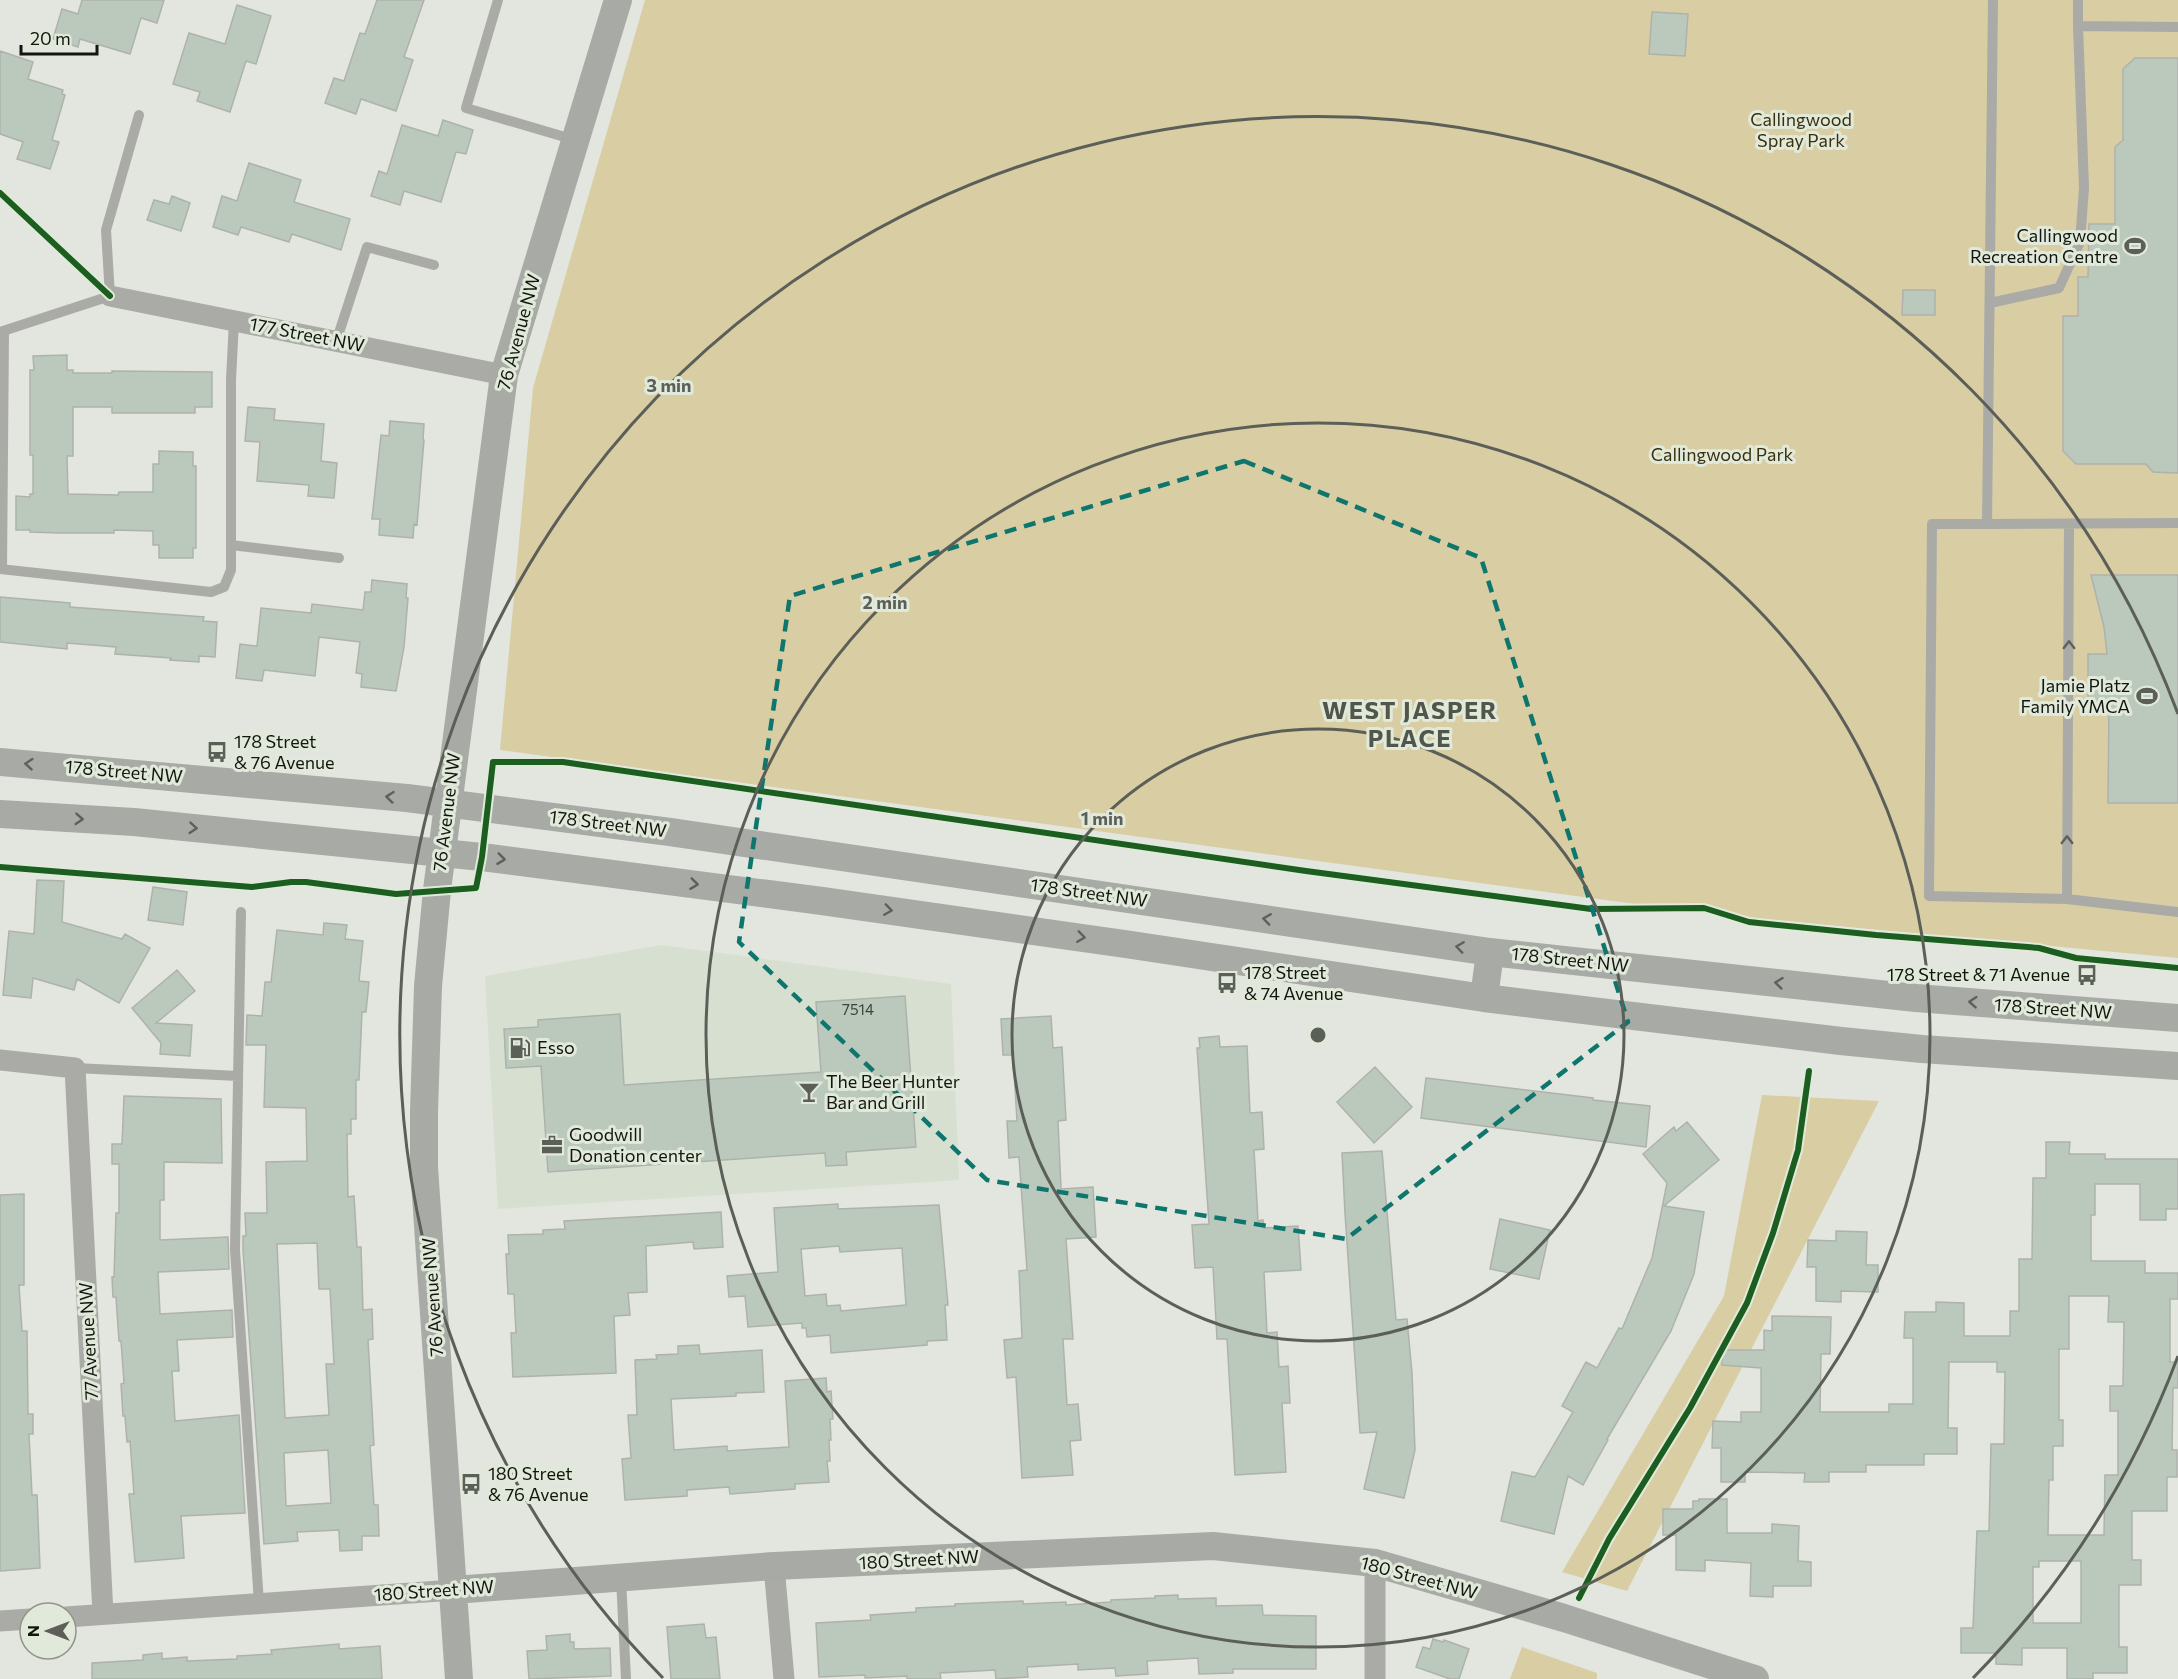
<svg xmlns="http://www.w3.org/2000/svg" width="2178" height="1679" font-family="Commissioner,sans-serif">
<rect width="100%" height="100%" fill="#e2e6de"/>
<path fill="#d7e0d0" d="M661 945 951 984 959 1180 498 1209 485 976Z"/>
<path fill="#d9cda3" d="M645 0H2178V958L1709 914 500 750 533 388Z
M1762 1095 1879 1101 1627 1591 1562 1572 1724 1296Z
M1522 1647 1597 1673V1679H1510Z"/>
<path fill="#bbc9bc" stroke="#aeb2ad" stroke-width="1.5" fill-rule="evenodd" d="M82 0H164L157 23 141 18 130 54 80 39 78 47 53 39 62 9 78 14Z
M377 0H424L404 57 413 60 396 111 361 99 356 114 325 103 334 78 344 81 360 33 365 34Z
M237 5 271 16 256 64 246 61 230 112 197 101 200 92 173 84 189 33 225 44Z
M1652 12 1688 14 1685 56 1649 54Z
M0 51 33 62 28 79 63 90 62 94 65 95 52 140 59 142 50 169 17 159 23 142 0 134Z
M2135 58H2178V473L2153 472 2146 464H2076L2063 451V316H2078V277H2088L2089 224H2115V147L2123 140V69Z
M443 120 473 130 466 154 456 152 441 202 404 191 400 205 371 196 379 171 387 174 402 125 438 136Z
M249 163 301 180 294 202 350 219 341 250 292 234 289 242 241 227 238 235 213 227 222 196 237 201Z
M172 196 190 203 181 231 147 220 154 200 169 204Z
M1903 290H1935V315H1902Z
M67 355V370H73V373H112V371L212 372V407H195V413H112V407H73V456H67L68 494 118 495 119 492H153V464H159V451L193 452V466H196V548H193V558H159V545H153V531L114 530V533H59L30 532V530H16V496L30 497V494H33V455H30V370H34L33 356Z
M248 407 275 409 274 420 324 424 321 461 337 463 334 498 308 496 309 485 257 481 260 442 245 441Z
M390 421 424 424 423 439 424 440 417 525 414 524 413 538 379 535 380 519H372L381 435 389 436Z
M2091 575H2178V803H2108L2109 704H2088V654H2107L2104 627Z
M372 580 407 584 406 598H408L404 647 396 691 361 687 362 674 356 673 360 642 319 637 315 676 264 670 262 681 236 678 240 644 257 646 261 608 311 613 312 604 363 610 365 592H371Z
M0 597 70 603V607L204 617 203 621 217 622 215 657 199 656V662L170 660 171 658 115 654 116 647 67 643V649L0 642Z
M37 880 64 881 62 922 122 939 125 934 150 948 119 1003 77 979 74 990 33 978 31 998 3 995 9 931 34 934Z
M153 887 187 892 183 925 148 920Z
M324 923 347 925 345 939 363 941 359 981 369 982 366 1012H362L359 1080H356V1119H351V1134H347L348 1197 354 1196 357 1247H361L363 1310 372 1309 373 1339 368 1340 374 1445 370 1446 374 1505H378L379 1536H362V1550L340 1551 339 1530 297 1532 298 1541 264 1544 243 1250V1236H246L245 1213H267L266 1162 307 1161 306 1108 264 1107 266 1045H246L247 1015 262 1016 265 982H271L277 930 323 935ZM317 1243 319 1289H330L334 1364H326L329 1415 285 1418 277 1244ZM328 1450 331 1503 286 1506 284 1453Z
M177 970 195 991 156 1023 192 1025 190 1056 160 1054 161 1043 132 1008Z
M905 996 916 1147 846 1152 847 1165 826 1166 825 1153 548 1172 541 1066 506 1068 504 1029 538 1027V1020L620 1014 624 1085 821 1072 816 1002Z
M1051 1016 1053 1048 1062 1047 1066 1120 1058 1121 1061 1189 1093 1187 1096 1237 1066 1239 1073 1339H1063L1067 1405 1078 1404 1081 1440 1070 1441 1073 1475 1022 1478 1016 1377 1007 1378 1004 1340 1022 1338 1019 1271 1027 1270 1019 1157 1009 1158 1007 1121H1017L1013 1055H1003L1001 1019Z
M1219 1036 1220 1047 1247 1046 1250 1113 1262 1112 1264 1149 1254 1150 1258 1221 1263 1220 1264 1228 1298 1226 1301 1270 1264 1272 1267 1333 1277 1332 1279 1367 1288 1366 1290 1403H1282L1286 1472 1235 1475 1227 1339H1217L1213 1267 1195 1268 1192 1225 1209 1224 1197 1048H1200L1199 1038Z
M1375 1067 1412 1107 1374 1143 1337 1102Z
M1426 1078 1593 1098V1100L1650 1106 1646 1147 1421 1118Z
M124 1096 221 1099 222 1163 164 1162V1200H160V1240L228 1237 229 1269 158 1272 160 1314 232 1310 233 1337 177 1340 179 1371H172L175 1421 239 1415 245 1513 181 1516 184 1558 135 1562 129 1494H134L130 1441 127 1442 125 1416H123L121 1384 124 1383 121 1341H119L116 1297H113L112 1277H114L116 1213H119V1164H112V1144H122Z
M1687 1122 1719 1160 1664 1206 1704 1212 1694 1274 1671 1331 1607 1439 1608 1440 1583 1485 1568 1476 1554 1534 1501 1521 1512 1472 1535 1477 1573 1412 1562 1406 1586 1362 1597 1368 1619 1328 1622 1329 1652 1258 1667 1183 1643 1154 1674 1127 1676 1131Z
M2046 1142H2070L2069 1154H2105V1159H2178V1209H2166V1220H2140V1184H2095V1215H2091V1261H2145V1273H2178V1299H2170V1362H2178V1388H2173L2172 1450H2177V1477H2167V1511H2132V1560H2141V1585H2119V1647H2127V1673H2093V1679H2067V1648H2022V1665L1996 1664V1653H1961V1628H1973L1977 1531H1989L1991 1444H2004L2005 1372H1997V1362H1949L1948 1428H1957V1454H1924V1465H1866V1472H1829V1482H1804L1805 1473 1745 1472V1482H1721V1448H1712L1713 1421 1741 1422V1412H1761V1368L1722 1365V1350H1764V1330L1772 1331V1316L1831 1317 1830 1354H1821L1820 1412H1889V1404H1913V1338H1904L1905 1312H1936V1302L1964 1303V1336H2010V1311H2019V1259H2032L2033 1178H2046ZM2069 1296H2109L2108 1322H2124L2123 1386H2110V1411H2118V1475H2105L2104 1535H2048L2049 1480H2053V1446H2063V1420H2059V1349H2069ZM2039 1561H2081V1623H2033V1567H2039Z
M1382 1151 1396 1320 1407 1319 1412 1373 1415 1450 1404 1498 1364 1489 1377 1432 1360 1433 1345 1213 1342 1153Z
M24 1194V1285H19L22 1331H27L28 1414H33V1434H29L32 1495H37L40 1568 0 1571V1195Z
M838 1204V1209L939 1205 948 1305H945L947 1340 927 1341V1345L831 1353 830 1335 807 1337 806 1328H802V1323L748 1327 745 1296 729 1297 727 1276 778 1272 774 1208ZM839 1246 840 1252 902 1248 906 1305 841 1311 840 1305 827 1306 826 1294 805 1296 801 1249Z
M721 1212 723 1247 694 1249 693 1242 646 1246 647 1292 628 1293 630 1315 614 1316 616 1373 513 1377 511 1333H516L514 1294H508L506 1254H509L508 1235 543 1234V1230L565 1229 564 1221Z
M1500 1219 1550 1230 1539 1279 1490 1269Z
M1836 1231 1867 1232 1866 1265H1878V1292L1841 1291V1302L1816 1301V1267H1807L1808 1240 1836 1241Z
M699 1345 700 1354 762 1350 764 1392 736 1393V1396L671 1399 674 1450 727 1446V1451L789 1447 785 1381 826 1378 827 1392 831 1391 833 1419H830L831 1440H829L830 1461H827L829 1482 795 1484V1489L730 1494 729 1487 687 1490V1496L625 1500 622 1459 631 1458 628 1415H637L635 1360 657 1359 656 1355 678 1354V1346Z
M1699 1499H1727V1533H1772V1524L1799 1526 1798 1561 1811 1562V1586H1773V1597L1750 1596 1751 1563 1705 1560V1571L1676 1570V1535H1663V1509H1693V1501H1699Z
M1178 1595V1599L1216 1598V1606L1262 1605 1263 1615 1316 1616V1669H1233V1673L1199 1674 1198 1658 1147 1661 1148 1674 1116 1676 1115 1668 1078 1670V1664L1027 1667 1028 1677 996 1679 995 1670 940 1673 941 1679H907V1676L865 1678V1675L819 1677 816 1623 871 1620 870 1615 916 1612V1608L955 1606V1604L1023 1601V1604L1066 1602V1605L1111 1602V1600L1155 1598V1596Z
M704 1624 706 1638 716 1637 720 1679H671L667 1627Z
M570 1634V1642H574V1649L610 1648 611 1676 529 1679 527 1651 547 1650 546 1636Z
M1433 1639 1443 1642 1444 1640 1469 1649 1459 1679H1450L1416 1667 1423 1647 1430 1649Z
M339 1644V1649L380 1646 382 1679H92V1663L143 1660V1655L162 1653V1659L187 1657V1661L237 1659V1656L272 1654 271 1650Z"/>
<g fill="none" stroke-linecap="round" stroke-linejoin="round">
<path stroke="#aaaaa7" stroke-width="10" d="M498 0 466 108 575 140
M1993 0 1987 524 2178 523
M2078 0V26L2178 27
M1990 303 2059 288 2080 242 2084 188 2078 26
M0 332 110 296 106 230 139 115
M336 342 367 247 434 265
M1987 524H1932L1929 896 2067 899 2178 912
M231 545 339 558
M0 569 211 592 224 587 231 570V380L234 321
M2 569 4 332
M2067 899 2069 524
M241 912 235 1250 259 1603
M75 1068 238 1076
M621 1578 626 1679"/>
<path stroke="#aaaaa7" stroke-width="21" d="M110 296 504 375
M0 1060 75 1068 103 1614
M1375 1563V1679
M774 1566 784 1679
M66 1617 454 1590
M0 1621 30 1619"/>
<path stroke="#a8aaa5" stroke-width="28" d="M0 762 407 798 670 832 1490 952 1916 998 2178 1018
M0 814 134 822 482 857 822 901 1125 944 1484 998 1841 1041 1922 1049 2178 1066
M1484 998 1490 952
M454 1590 774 1566 1213 1546 1375 1563 1564 1618 1755 1679
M459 1679 424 1167V1112L428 986 437 890 504 375 618 0"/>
<defs>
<path id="cycleway" d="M0 193 110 296
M0 867 252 887 291 882H306L396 894 476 888 482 857 493 762H563L1306 871 1591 909 1704 908 1749 922 1876 935 2039 948 2076 958 2178 968
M1579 1598 1609 1539 1690 1408 1747 1303 1773 1233 1798 1150 1809 1071"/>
</defs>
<use href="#cycleway" stroke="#e1eada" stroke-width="10"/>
<use href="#cycleway" stroke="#1b5e20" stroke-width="6"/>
</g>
<defs><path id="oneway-chevron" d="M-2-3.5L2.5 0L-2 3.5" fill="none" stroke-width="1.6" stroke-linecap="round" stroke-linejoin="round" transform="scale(1.5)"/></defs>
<g stroke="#5e605c">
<use href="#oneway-chevron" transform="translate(2069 645) rotate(-90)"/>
<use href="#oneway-chevron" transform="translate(2067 840) rotate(-90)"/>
</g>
<g stroke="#5e605a">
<use href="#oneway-chevron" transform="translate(29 764) rotate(-175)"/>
<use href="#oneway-chevron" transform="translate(390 797) rotate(-174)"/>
<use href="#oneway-chevron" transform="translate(79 819) rotate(4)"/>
<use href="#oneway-chevron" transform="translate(193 828) rotate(5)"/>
<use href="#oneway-chevron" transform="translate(501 859) rotate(7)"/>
<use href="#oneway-chevron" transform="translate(694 884) rotate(7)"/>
<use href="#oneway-chevron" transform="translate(888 910) rotate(8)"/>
<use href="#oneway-chevron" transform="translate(1267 919) rotate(-172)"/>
<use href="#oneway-chevron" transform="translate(1081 937) rotate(8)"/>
<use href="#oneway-chevron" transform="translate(1460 947) rotate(-172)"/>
<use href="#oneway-chevron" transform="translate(1779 983) rotate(-174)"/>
<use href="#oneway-chevron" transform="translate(1973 1002) rotate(-176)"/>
</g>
<path fill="none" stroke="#0f766e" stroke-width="4.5" stroke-dasharray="12 8" stroke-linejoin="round" d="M1244 461 1481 558 1628 1022 1346 1239 987 1180 739 942 790 596Z"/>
<g fill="none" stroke="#5b5f58" stroke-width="3">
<circle cx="1318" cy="1035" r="306"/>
<circle cx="1318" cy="1035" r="612"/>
<path d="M2178 1356A918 918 0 0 1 1973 1678M663 1678A918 918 0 1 1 2178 714"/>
</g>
<defs>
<symbol id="stadium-bare" viewBox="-9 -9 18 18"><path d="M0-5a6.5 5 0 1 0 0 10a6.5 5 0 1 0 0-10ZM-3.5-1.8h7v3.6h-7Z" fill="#5b5f58" stroke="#e1eada" stroke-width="2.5" paint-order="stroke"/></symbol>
<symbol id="bus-bare" viewBox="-9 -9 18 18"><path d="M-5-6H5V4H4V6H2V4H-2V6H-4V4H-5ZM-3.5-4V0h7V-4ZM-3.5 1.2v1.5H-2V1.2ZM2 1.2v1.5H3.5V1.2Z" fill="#5b5f58" stroke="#e1eada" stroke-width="2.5" paint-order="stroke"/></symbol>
<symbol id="fuel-bare" viewBox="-9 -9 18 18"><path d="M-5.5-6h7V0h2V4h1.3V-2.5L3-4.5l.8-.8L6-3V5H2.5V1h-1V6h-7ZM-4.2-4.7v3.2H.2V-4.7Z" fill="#5b5f58" stroke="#e1eada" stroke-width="2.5" paint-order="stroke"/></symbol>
<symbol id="bar-bare" viewBox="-9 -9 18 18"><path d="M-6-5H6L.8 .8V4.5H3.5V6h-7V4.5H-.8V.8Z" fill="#5b5f58" stroke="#e1eada" stroke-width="2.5" paint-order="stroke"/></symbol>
<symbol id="office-bare" viewBox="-9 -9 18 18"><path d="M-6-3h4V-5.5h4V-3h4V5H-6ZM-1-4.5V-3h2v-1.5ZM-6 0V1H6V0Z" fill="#5b5f58" stroke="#e1eada" stroke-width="2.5" paint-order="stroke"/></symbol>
</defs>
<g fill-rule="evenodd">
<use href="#stadium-bare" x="2120" y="231" width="30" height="30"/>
<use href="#stadium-bare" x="2132" y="681" width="30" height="30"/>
<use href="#bus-bare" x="202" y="737" width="30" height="30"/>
<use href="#bus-bare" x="2072" y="960" width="30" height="30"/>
<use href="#bus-bare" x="1212" y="968" width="30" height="30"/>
<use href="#fuel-bare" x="505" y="1033" width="30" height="30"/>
<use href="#bar-bare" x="794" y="1077" width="30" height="30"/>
<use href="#office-bare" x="537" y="1130" width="30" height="30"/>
<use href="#bus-bare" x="456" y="1469" width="30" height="30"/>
</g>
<g text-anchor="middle" stroke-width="6" stroke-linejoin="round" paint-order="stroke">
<g font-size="15" fill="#3d433b">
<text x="858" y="1015">7514</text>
</g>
<g font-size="18" fill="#3b2f0d" stroke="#e1eada">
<text x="1801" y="126">Callingwood<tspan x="1801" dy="21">Spray Park</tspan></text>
<text x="1722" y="461">Callingwood Park</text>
</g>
<g font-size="18" fill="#131610" stroke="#e1eada" text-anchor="start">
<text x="2118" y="242" text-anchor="end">Callingwood<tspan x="2118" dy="21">Recreation Centre</tspan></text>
<text x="2130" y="692" text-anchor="end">Jamie Platz<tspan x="2130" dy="21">Family YMCA</tspan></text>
<text x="234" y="748">178 Street<tspan x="234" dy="21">&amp; 76 Avenue</tspan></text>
<text x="1244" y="979">178 Street<tspan x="1244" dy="21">&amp; 74 Avenue</tspan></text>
<text x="2070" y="981" text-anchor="end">178 Street &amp; 71 Avenue</text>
<text x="537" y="1054">Esso</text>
<text x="826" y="1088">The Beer Hunter<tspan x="826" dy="21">Bar and Grill</tspan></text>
<text x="569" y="1141">Goodwill<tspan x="569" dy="21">Donation center</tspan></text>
<text x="488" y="1480">180 Street<tspan x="488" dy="21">&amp; 76 Avenue</tspan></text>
</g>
<g font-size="18" fill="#131610" stroke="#e1eada">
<text transform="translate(519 332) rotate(-75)" y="6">76 Avenue NW</text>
<text transform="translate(307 335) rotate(11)" y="6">177 Street NW</text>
<text transform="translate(124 772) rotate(5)" y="6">178 Street NW</text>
<text transform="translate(447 812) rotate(-83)" y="6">76 Avenue NW</text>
<text transform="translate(608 824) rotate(7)" y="6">178 Street NW</text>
<text transform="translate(1089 893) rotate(8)" y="6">178 Street NW</text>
<text transform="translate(1570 960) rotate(6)" y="6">178 Street NW</text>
<text transform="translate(2053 1009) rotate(4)" y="6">178 Street NW</text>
<text transform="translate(433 1297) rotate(-94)" y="6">76 Avenue NW</text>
<text transform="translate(89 1341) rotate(-93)" y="6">77 Avenue NW</text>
<text transform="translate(919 1560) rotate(-3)" y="6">180 Street NW</text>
<text transform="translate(1419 1578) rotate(15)" y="6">180 Street NW</text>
<text transform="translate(434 1591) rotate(-4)" y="6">180 Street NW</text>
</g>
<g font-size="24" font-weight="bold" letter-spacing="1.5" fill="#50574a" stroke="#e1eada">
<text x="1410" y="719">WEST JASPER<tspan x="1410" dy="28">PLACE</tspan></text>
</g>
</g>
<circle cx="1318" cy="1035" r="9" fill="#5b5f58" stroke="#e1eada" stroke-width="3"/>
<g font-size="18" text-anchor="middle" font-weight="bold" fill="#5b5f58" stroke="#e1eada" stroke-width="6" stroke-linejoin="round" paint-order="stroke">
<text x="669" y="392">3 min</text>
<text x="885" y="609">2 min</text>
<text x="1102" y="825">1 min</text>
</g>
<g transform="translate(48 1631) rotate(270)"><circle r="28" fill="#e1eada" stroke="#8f9589" stroke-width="1.5"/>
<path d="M0-4.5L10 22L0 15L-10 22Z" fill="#5b5f58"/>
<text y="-9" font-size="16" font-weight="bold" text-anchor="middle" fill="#131610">N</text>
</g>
<path d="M21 45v9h76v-9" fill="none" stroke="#131610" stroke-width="3"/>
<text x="30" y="45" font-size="18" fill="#131610" stroke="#e1eada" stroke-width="4.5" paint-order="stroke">20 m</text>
</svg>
